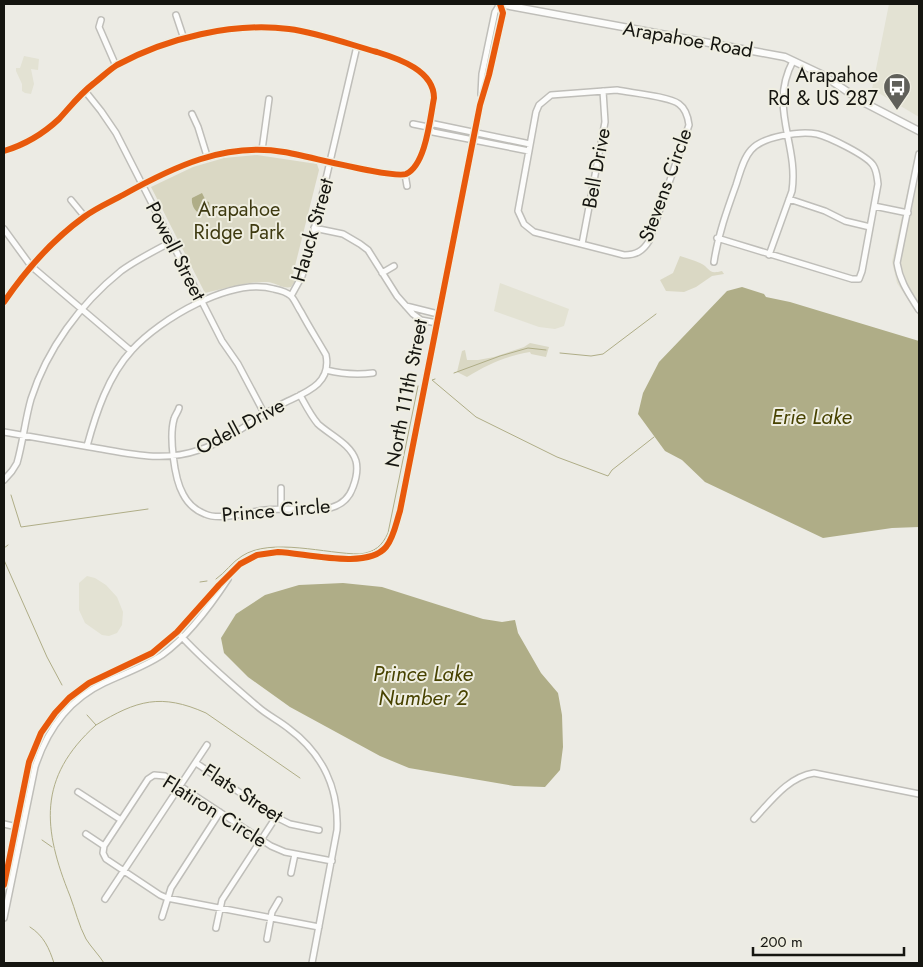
<svg xmlns="http://www.w3.org/2000/svg" width="923" height="967" font-family="Jost,sans-serif">
<rect width="100%" height="100%" fill="#ecebe4"/>
<path fill="#e3e2d3" d="M889 4H919V117L872 89Z
M24 56 39 59 38 70 31 69 34 84 31 94 25 93 22 91V84L16 71V68H20Z
M919 183V316L897 283 892 262 908 188Z
M500 283 569 309 564 326 555 329 539 327 494 311Z
M87 576 95 578 106 585 117 597 123 612 122 625 117 633 109 636 102 635 85 623 79 610V583Z"/>
<path fill="#dad8c4" d="M257 155 317 164 319 170 292 278 295 281 291 287C283 289 276 283 268 282 247 281 225 289 205 293L151 187 193 167 224 158Z
M680 256C686 258 694 260 700 263 711 268 707 275 722 271L724 274 712 276 696 287 684 292 666 291 660 280 673 273Z
M530 343 549 347 546 357 531 354 530 352C506 356 488 364 467 377L457 372 462 351 465 350 467 360H478L494 357 524 347Z"/>
<path fill="#afad87" d="M202 193 206 201 209 202 210 210 202 215C195 212 191 205 192 198Z
M742 287 764 294 766 297 790 302 919 341V527L892 528 823 538 705 482 682 460 665 451 638 414 643 393 659 362 727 291Z
M343 583 382 587 483 619 502 622 515 620 518 633 541 673 558 693 562 715 563 747 560 770 545 787 514 786 409 768 380 756 290 707 248 677 224 653 221 638 236 614 265 595 299 585Z"/>
<g fill="none" stroke-linecap="round" stroke-linejoin="round">
<path stroke="#afad87" stroke-width="1" d="M560 353 591 356 603 354 656 314
M454 373 500 356 528 348 546 350
M435 379 432 380 476 417 557 457 608 476 612 470 654 437
M11 495 21 527 148 509
M4 548 8 545
M4 560 47 657 62 685
M216 579C225 573 232 562 242 556 271 537 326 554 360 554 375 552 382 546 388 533L418 386
M200 582 207 581
M87 715 96 725C37 778 43 829 70 896 75 909 79 926 86 939 91 947 99 955 104 963
M96 725C137 700 161 693 206 713L300 778
M42 840 52 847
M30 927C44 936 49 948 54 963"/>
<defs>
<path id="minor" d="M176 15 184 39
M101 20 99 27 116 66
M617 90C631 93 668 96 679 104 686 109 688 117 689 125L649 241C643 251 636 255 624 255L534 232 524 224 518 211 536 112 539 105 551 95Z
M85 91 101 111 116 133 222 341 238 364 264 413
M481 94 482 74 495 12 500 4
M192 114 198 127 207 156
M413 124 428 127 433 132 529 151
M428 127 434 124 530 144
M262 150 269 99
M4 151C24 145 43 134 59 119 70 107 80 94 93 84 101 78 109 70 117 65 167 38 233 22 289 29 319 33 348 44 377 52 400 59 434 71 434 98 430 118 426 165 406 174 393 179 304 155 284 152 225 142 173 167 123 195 110 202 96 208 84 217 52 240 26 270 4 302
M919 154 897 263C900 282 909 294 919 310
M405 174 407 186
M789 199 825 211 845 221 870 227
M71 200 85 217
M874 206 908 213
M314 228 343 234 360 244 368 250 397 296 413 314 421 320 437 323
M4 229 31 266 131 351
M582 244 605 122 603 91
M769 255 792 191C799 144 768 108 793 61
M714 262C718 235 727 210 736 185 740 173 743 159 751 150 763 136 800 131 817 134 829 137 866 155 873 165 877 171 877 177 878 184L862 271 859 279H852L717 238
M382 273 394 266
M291 296 302 276 307 260 357 46
M406 306 438 314
M326 370C342 374 357 375 373 373
M179 408C178 412 175 415 174 419 169 436 174 478 183 494 187 502 195 510 205 514 220 521 247 512 265 510 275 509 285 509 295 509 318 510 344 513 353 487 356 479 358 469 356 461 351 444 330 435 318 424 311 416 305 404 300 395
M4 432C33 437 61 442 90 447 127 453 162 463 199 450 228 441 255 418 282 404 304 393 332 385 326 355 318 341 309 327 301 312 298 308 295 300 291 296 287 292 279 290 274 289 231 277 160 319 132 350 108 376 96 413 87 446
M4 480 12 471 17 463C23 442 25 420 31 399 47 349 80 304 121 271 136 260 154 251 171 242
M281 488V509
M181 636C204 661 231 684 257 706 267 715 278 720 288 728 322 753 339 788 337 830L312 963
M196 763 276 817 290 824 319 830
M78 792 121 820
M754 819C771 801 788 777 814 773L919 794
M4 824 17 827
M86 834 104 846
M291 873 295 854
M4 885 29 762 41 733 55 713 69 698 89 683 152 653 177 632 219 585 240 564 257 555 278 552C305 553 367 570 386 547 394 537 396 523 400 511L480 105 489 75 503 13 500 4
M105 899 207 745
M162 917 171 888 220 812
M4 918 35 767C47 730 68 700 104 683 123 674 144 667 162 655 187 637 211 605 228 579
M319 927 167 898 160 895 106 859 103 853 104 846 148 779 154 775 165 776 271 846 285 852 332 861
M216 928 222 900 276 817
M267 939 272 912 279 900"/>
<path id="major" d="M499 4 785 57 821 74 863 102 919 131"/>
</defs>
<use href="#minor" stroke="#bfbeb9" stroke-width="8"/>
<use href="#major" stroke="#bfbeb9" stroke-width="9"/>
<use href="#minor" stroke="#fcfcfb" stroke-width="5"/>
<use href="#major" stroke="#fcfcfb" stroke-width="6"/>
<defs>
<path id="cycleway" d="M4 151C24 145 43 134 59 119 70 107 80 94 93 84 101 78 109 70 117 65 167 38 233 22 289 29 319 33 348 44 377 52 400 59 434 71 434 98 430 118 426 165 406 174 393 179 304 155 284 152 225 142 173 167 123 195 110 202 96 208 84 217 52 240 26 270 4 302
M4 885 29 762 41 733 55 713 69 698 89 683 152 653 177 632 219 585 240 564 257 555 278 552C305 553 367 570 386 547 394 537 396 523 400 511L480 105 489 75 503 13 500 4"/>
</defs>
<use href="#cycleway" stroke="#efeee1" stroke-width="9"/>
<use href="#cycleway" stroke="#e8590c" stroke-width="6"/>
</g>
<defs>
<symbol id="bus-pin" viewBox="-11 -11 22 30"><path d="M0 17L-7.5 6A9.5 9.5 0 1 1 7.5 6Z" fill="#60605a" stroke="#efeee1"/><path d="M-5-6H5V4H4V6H2V4H-2V6H-4V4H-5ZM-3.5-4V0h7V-4ZM-3.5 1.2v1.5H-2V1.2ZM2 1.2v1.5H3.5V1.2Z" fill="#fff"/></symbol>
</defs>
<g fill-rule="evenodd">
<use href="#bus-pin" x="881" y="71" width="32" height="43"/>
</g>
<g text-anchor="middle" stroke-width="4" stroke-linejoin="round" paint-order="stroke">
<g font-size="20" fill="#151510" stroke="#efeee1">
<text transform="translate(688 39) rotate(10)" y="7">Arapahoe Road</text>
<text transform="translate(596 168) rotate(-80)" y="7">Bell Drive</text>
<text transform="translate(665 185) rotate(-70)" y="7">Stevens Circle</text>
<text transform="translate(312 230) rotate(-74)" y="7">Hauck Street</text>
<text transform="translate(176 251) rotate(63)" y="7">Powell Street</text>
<text transform="translate(406 393) rotate(-79)" y="7">North 111th Street</text>
<text transform="translate(240 426) rotate(-28)" y="7">Odell Drive</text>
<text transform="translate(276 510) rotate(-5)" y="7">Prince Circle</text>
<text transform="translate(243 793) rotate(33)" y="7">Flats Street</text>
<text transform="translate(215 811) rotate(32)" y="7">Flatiron Circle</text>
</g>
<g font-size="20" fill="#151510" stroke="#efeee1" text-anchor="end">
<text x="878" y="82">Arapahoe<tspan x="878" dy="23">Rd &amp; US 287</tspan></text>
</g>
<g font-size="20" fill="#3e3a10" stroke="#efeee1">
<text x="239" y="216">Arapahoe<tspan x="239" dy="23">Ridge Park</tspan></text>
</g>
<g font-size="21" font-style="italic" fill="#474200" stroke="#efeee1">
<text x="812" y="424">Erie Lake</text>
<text x="423" y="681">Prince Lake<tspan x="423" dy="24">Number 2</tspan></text>
</g>
</g>
<rect width="923" height="967" fill="none" stroke="#151510" stroke-width="10"/>
<path d="M753 947v8h151v-8" fill="none" stroke="#151510" stroke-width="2.5"/>
<text x="760" y="947" font-size="15" fill="#151510" stroke="#efeee1" stroke-width="4" paint-order="stroke">200 m</text>
</svg>
